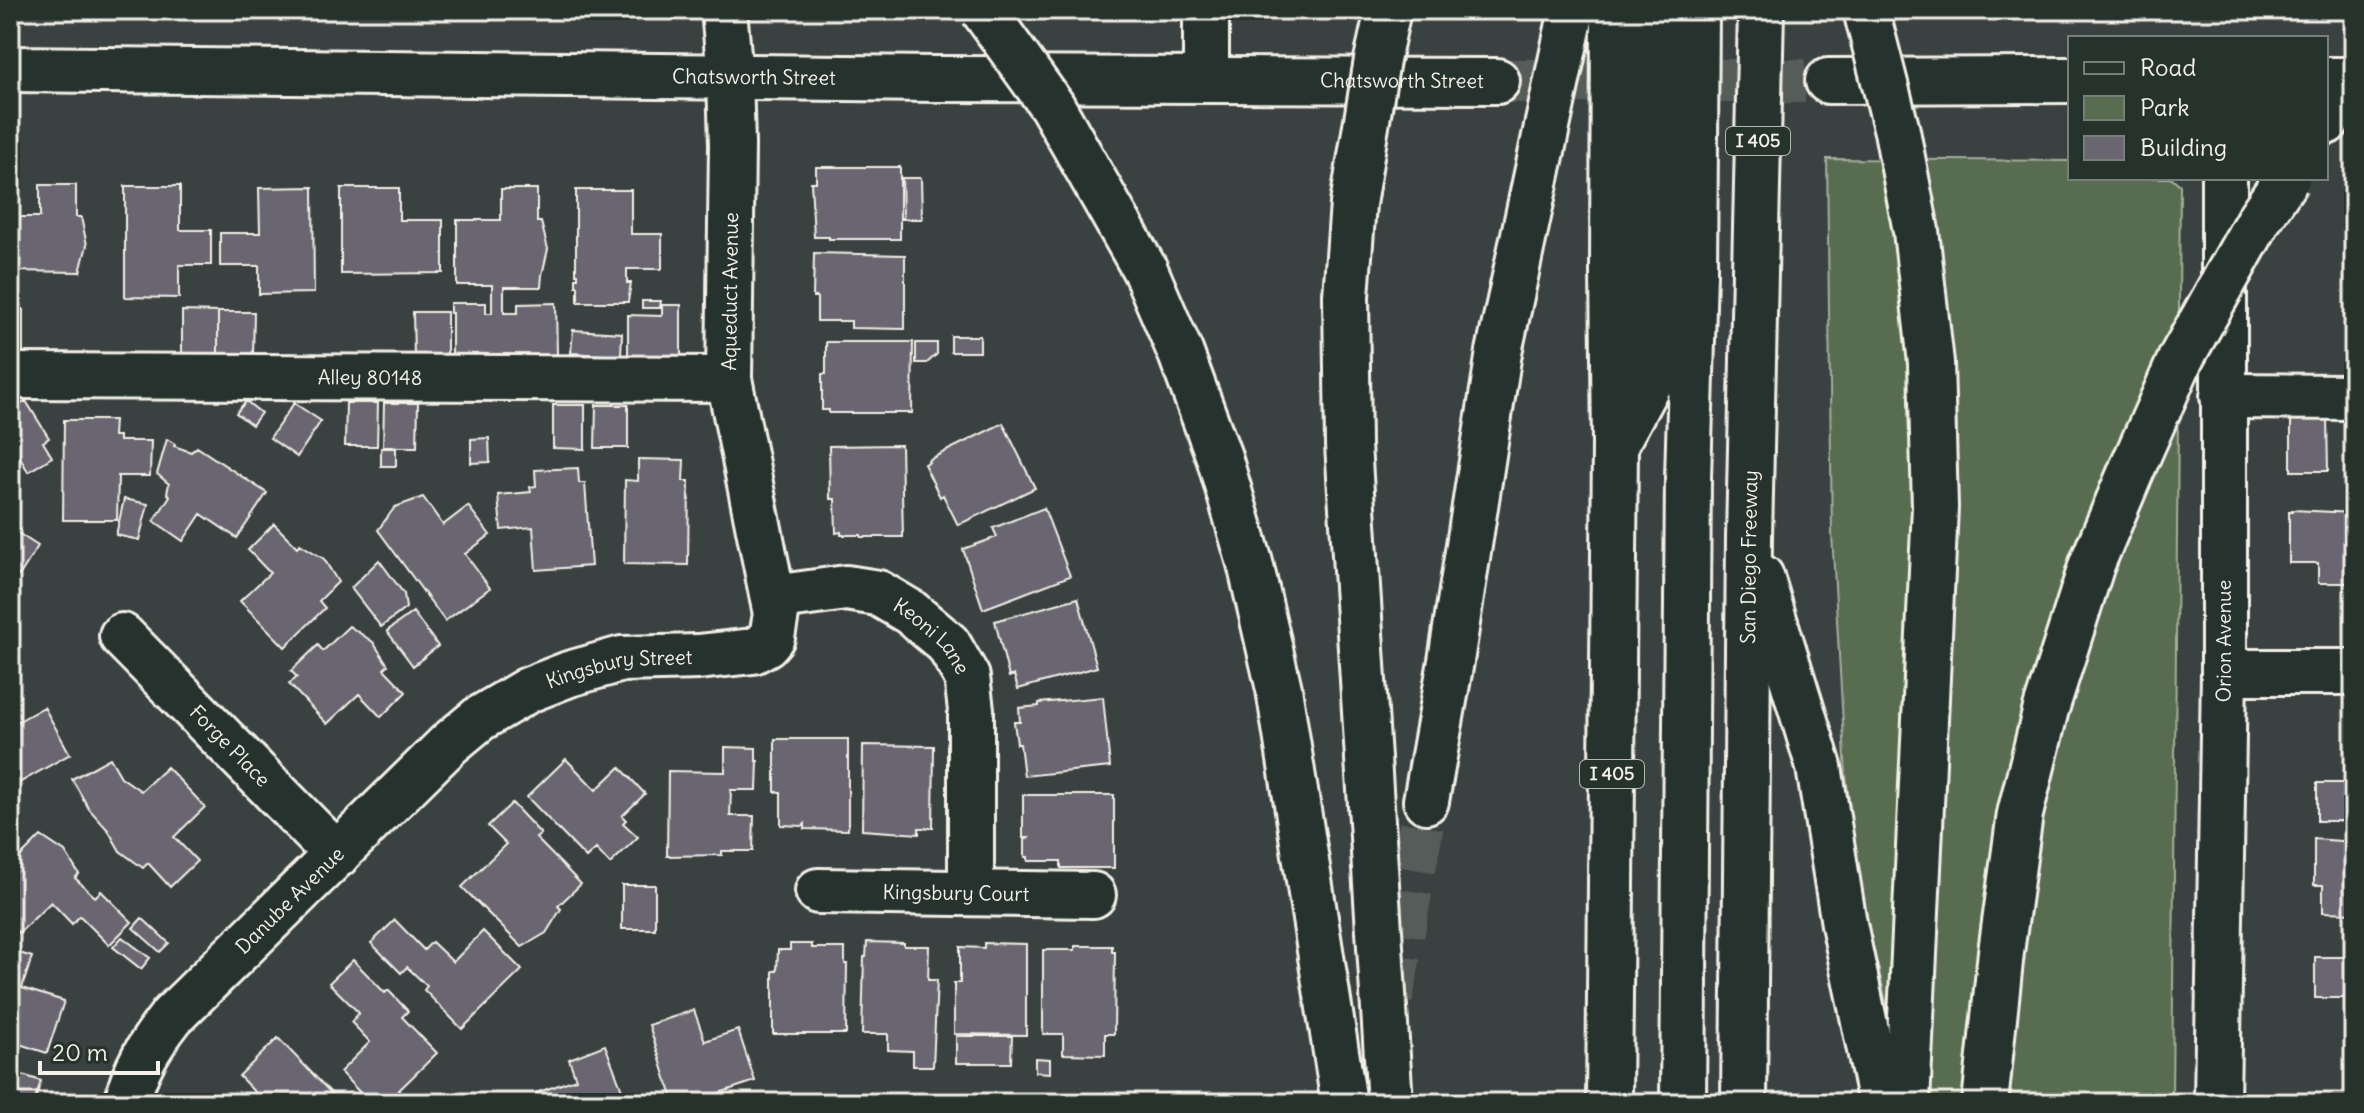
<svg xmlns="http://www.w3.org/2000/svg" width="2364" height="1113" font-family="Delius,sans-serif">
<rect width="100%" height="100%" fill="#3a4241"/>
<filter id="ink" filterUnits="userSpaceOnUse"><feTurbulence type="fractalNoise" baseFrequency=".0125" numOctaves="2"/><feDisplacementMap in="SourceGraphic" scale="16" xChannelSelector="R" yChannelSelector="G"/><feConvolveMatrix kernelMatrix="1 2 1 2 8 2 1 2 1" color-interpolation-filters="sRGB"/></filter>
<g filter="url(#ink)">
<path fill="#586c4f" stroke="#a6ae9c" stroke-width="2" d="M1827 159 2070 161V178H2172L2180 185 2172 1103H1910L1866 916 1855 853 1846 775 1832 534Z"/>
<path fill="#6a6671" stroke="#f4f1e8" stroke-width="2" d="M816 167H900V239H829V237H814L811 182H816Z
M902 178H921L922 219H903Z
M40 185H76V217H81L87 245 80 272 10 271V217H40Z
M125 186H180V230H211V265H179V298L125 297Z
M313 187 314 293 259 294V266H220V233H260L259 188Z
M341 188H399V220H443V273L341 274Z
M501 189H537V222H541L548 249 542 275 541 287H504V313H518V304L556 303 557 355 491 358 452 356V313H450V303H486V313H492V285H457V220H501Z
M576 190H631V234H662V269H627V283H631L628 302H578V286H576V278H578V274H576Z
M814 253 905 255V329L851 328V321H817V297H813Z
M2349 278H2354V337H2349Z
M642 301H661L660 308H642Z
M662 305H681V365L628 358V315L662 316Z
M10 309H23V352L10 353Z
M182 311 218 312V356L182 355Z
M218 312H254L253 356H218Z
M413 312H447V356H414Z
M573 330 622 333 621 356 571 353Z
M951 336H980V352H951Z
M826 342H913L912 413H829V410H822V374H826Z
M916 343H937V354L927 363H916Z
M26 401 49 438 43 442 52 457 28 472 10 438V411Z
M246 401 261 413 252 425 236 413Z
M294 403 321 421 297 457 270 438Z
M346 403H378L377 446H345Z
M384 403H418L417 447H383Z
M553 405H585V449L553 448Z
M596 405H628V448H595Z
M2291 418H2327L2328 471H2291Z
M64 420H114L113 436H119V441H151L150 476H118L117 520H63Z
M1003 423 1035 488 958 525 943 495 940 497 924 464 929 462 928 460Z
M489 438 490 462 471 463V439Z
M167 439 175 444 174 446 191 452 197 447 267 493 237 538 201 514 183 541 154 521 170 496 167 493 169 484 157 474Z
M901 445 903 537H861V535H841V532L836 533 835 499H830L829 446Z
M381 448H396V466H381Z
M638 459 684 460 683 481H689L688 565 624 564 625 480 638 481Z
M578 468 579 483H585L591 566 536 570 533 527 501 530 498 495 531 492 530 487 536 486 535 470Z
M423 497 443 525 468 506 490 535 465 554 490 588 445 621 378 530 395 507Z
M124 499 148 504 139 540 116 535Z
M1044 508 1070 576 983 609 963 549 997 537 993 528Z
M2292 510 2354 513V583H2318V563H2289V512H2292Z
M274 524 297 547 300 544 324 559 338 582 319 601 325 608 285 647 240 601 270 573 248 550Z
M10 528 38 546 19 576 10 570Z
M379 560 404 594 406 608 381 627 351 588Z
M1078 598 1097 667 1018 689 1014 675 1009 677 995 621Z
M413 612 438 646 413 666 387 631Z
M349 626 373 642 388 665 384 669 406 692 381 717 359 694 327 724 289 684 297 677 291 671 318 645 323 651Z
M1103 697 1110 767 1024 776 1020 744H1017L1014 722H1020L1019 708 1039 706V703Z
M44 707 70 754 10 788V726Z
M775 739H848V830L805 829V824L803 826 781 825V792H775Z
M863 745 934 746 933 828H919V834L862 830Z
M725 747 756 748V761H758L757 790H731L730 816H754L753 851H722V855L667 856 668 771 725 772Z
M110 758 121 777 141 791 167 767 205 807 174 837 197 861 170 887 148 863 143 868 120 851 108 830 89 809 72 779Z
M566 759 596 790 620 767 645 794 622 816 626 820 623 823 638 837 610 864 596 849 586 858 527 797Z
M2317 783H2354V821H2317Z
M1023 795H1114V868H1061V861H1028V857H1025V840L1028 838H1023Z
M512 803 541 834 536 838 581 884 558 906 561 909 546 933 522 947 462 887 506 844 488 826Z
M41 836 65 852 79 874 75 878 95 897 101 891 132 922 109 945 80 916 72 924 51 902 19 933 10 924V867Z
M2314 839 2354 842V913L2323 912V885H2314Z
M622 885H655V929H622Z
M142 918 169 943 160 952 133 928Z
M395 920 424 950 432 942 453 962 483 931 522 970 462 1029 424 990 427 986 407 967 401 973 371 943Z
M122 937 150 958 141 969 113 947Z
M867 942 904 943V946H929L928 980H937L933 1066H913V1051L888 1050V1034H862L864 957H866Z
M984 943 1026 944V1035L954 1034V983H960V947L984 948Z
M790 944H812V948H845V964H847L846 1034H773V971H777L778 950H790Z
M1075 946H1112V952H1115L1114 1034H1105V1055L1063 1054V1034H1043V950H1075Z
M10 950 32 957 22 988 64 1001 47 1053 10 1041Z
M2315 957H2351V963H2354V1036L2353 994H2351V998H2315Z
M353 960 385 993 388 990 408 1011 402 1017 437 1053 386 1103H370L340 1072 370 1042 351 1022 359 1013 329 983Z
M694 1010 705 1041 738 1030 755 1081 713 1095 716 1103H674L649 1025Z
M956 1036H1012L1011 1063H956Z
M278 1038 335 1097 330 1103H265L239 1076Z
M605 1045 627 1103H539L536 1093 576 1079 569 1059Z
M1035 1058 1050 1059V1073L1035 1072Z
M10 1071 41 1081 34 1103H10Z
M1178 1093 1179 1103H1127L1126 1100Z
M2316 1097H2350V1101L2354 1103H2316Z"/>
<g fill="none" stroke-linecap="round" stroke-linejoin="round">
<path stroke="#565c5a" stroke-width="44" stroke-dasharray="44 22" stroke-linecap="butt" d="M1497 81H1828"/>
<path stroke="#565c5a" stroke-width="44" stroke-dasharray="44 22" stroke-linecap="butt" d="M1391 999 1426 801"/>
<defs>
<g id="minor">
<path d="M1206 10V80"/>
<path id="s1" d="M10 376 729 379"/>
<path d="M2223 396 2354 397"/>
<path id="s2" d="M773 598 846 588 878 593 910 612 948 644 967 677 971 710V893"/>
<path id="s3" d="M122 636 337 855"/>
<path d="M2224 672H2354"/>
<path id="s4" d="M818 891 1093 895"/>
<path id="s5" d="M127 1103C134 1069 151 1043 172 1016L450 743 479 719 528 690 569 674 622 659 698 657 753 651 766 644 772 637 776 614 729 379 732 145 730 76 724 10"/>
<path id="s6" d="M2217 1103 2224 672V178"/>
</g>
<g id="major">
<path id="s7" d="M10 69 934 79 1497 81"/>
<path d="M2326 80H2354"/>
<path d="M1828 81 2070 80"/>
</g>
<g id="highway">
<path d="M2326 122 2354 86"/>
<path d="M1145 270 1181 354 1219 457 1250 563 1279 689 1344 1103"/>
<path d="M1346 296 1348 445 1390 1103"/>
<path d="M1616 443 1654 373 1655 270"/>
<path d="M1761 577 1819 767 1844 924 1881 1103"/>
<path d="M1426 801 1451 661 1499 352"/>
<path d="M1609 1103 1615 445 1613 271"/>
<path d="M1683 1103 1688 478 1694 272"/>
<path id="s8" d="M1744 1103 1749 537 1755 272"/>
<path d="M1907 1103 1935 507 1931 363"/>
<path d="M1985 1103 2001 952 2020 814 2046 709 2092 564 2132 469"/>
</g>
</defs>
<use href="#minor" stroke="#f4f1e8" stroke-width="50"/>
<use href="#major" stroke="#f4f1e8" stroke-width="50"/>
<use href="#highway" stroke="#f4f1e8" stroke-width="50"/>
<use href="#minor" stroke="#26332d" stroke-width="44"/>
<use href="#major" stroke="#26332d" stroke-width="44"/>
<use href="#highway" stroke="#26332d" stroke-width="44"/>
<defs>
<path id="highway-bridge" d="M983 10 1052 106 1145 270
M1866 10 1897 131 1916 231 1931 363
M1655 270 1657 10
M1613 271 1614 10
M1694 272 1696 10
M1755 272 1761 10
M1346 296 1353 204 1377 60 1388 10
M1499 352 1572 10
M2132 469 2181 358 2259 219 2287 178"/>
</defs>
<use href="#highway-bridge" stroke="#f4f1e8" stroke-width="50" stroke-linecap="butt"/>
<use href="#highway-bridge" stroke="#26332d" stroke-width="44"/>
</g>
</g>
<g text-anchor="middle" stroke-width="7" stroke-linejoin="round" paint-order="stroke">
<g fill="#26332d" stroke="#b6b8b0" stroke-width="2">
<rect x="1726" y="127" width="64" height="28" rx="6"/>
<rect x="1580" y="760" width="64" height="28" rx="6"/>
</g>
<g font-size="18" font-weight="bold" fill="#f4f1e8">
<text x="1758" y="147">I 405</text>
<text x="1612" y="780">I 405</text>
</g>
<g font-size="20" fill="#f4f1e8" stroke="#26332d">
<text dy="7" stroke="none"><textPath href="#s7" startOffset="744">Chatsworth Street</textPath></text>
<text dy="7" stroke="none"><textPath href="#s7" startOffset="1392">Chatsworth Street</textPath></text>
<text dy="7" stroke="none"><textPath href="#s5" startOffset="1188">Aqueduct Avenue</textPath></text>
<text dy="7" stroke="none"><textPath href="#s1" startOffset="360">Alley 80148</textPath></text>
<text dy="7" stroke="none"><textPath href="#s8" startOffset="546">San Diego Freeway</textPath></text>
<text dy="7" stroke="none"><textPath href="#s2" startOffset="176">Keoni Lane</textPath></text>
<text dy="7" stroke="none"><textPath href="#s6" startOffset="462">Orion Avenue</textPath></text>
<text dy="7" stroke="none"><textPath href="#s5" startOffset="678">Kingsbury Street</textPath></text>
<text dy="7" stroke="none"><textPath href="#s3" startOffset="154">Forge Place</textPath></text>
<text dy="7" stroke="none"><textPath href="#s4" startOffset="138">Kingsbury Court</textPath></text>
<text dy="7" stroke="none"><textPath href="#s5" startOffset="264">Danube Avenue</textPath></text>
</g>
</g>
<rect width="2364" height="1113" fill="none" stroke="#26332d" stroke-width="40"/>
<rect x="20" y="20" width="2324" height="1073" fill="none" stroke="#f4f1e8" stroke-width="3" filter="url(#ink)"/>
<rect x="2068" y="36" width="260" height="144" fill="#26332d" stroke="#787f78" stroke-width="2"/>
<rect x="2084" y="62" width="40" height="12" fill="#26332d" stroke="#787f78" stroke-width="2"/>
<text x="2140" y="76" font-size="24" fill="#f4f1e8">Road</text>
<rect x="2084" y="96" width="40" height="24" fill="#586c4f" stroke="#787f78" stroke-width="2"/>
<text x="2140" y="116" font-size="24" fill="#f4f1e8">Park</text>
<rect x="2084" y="136" width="40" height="24" fill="#6a6671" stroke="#787f78" stroke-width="2"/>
<text x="2140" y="156" font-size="24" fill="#f4f1e8">Building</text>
<path d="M40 1061v12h118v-12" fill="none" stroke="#f4f1e8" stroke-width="4"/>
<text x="52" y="1061" font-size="24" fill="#f4f1e8" stroke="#26332d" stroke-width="6" paint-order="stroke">20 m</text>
</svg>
